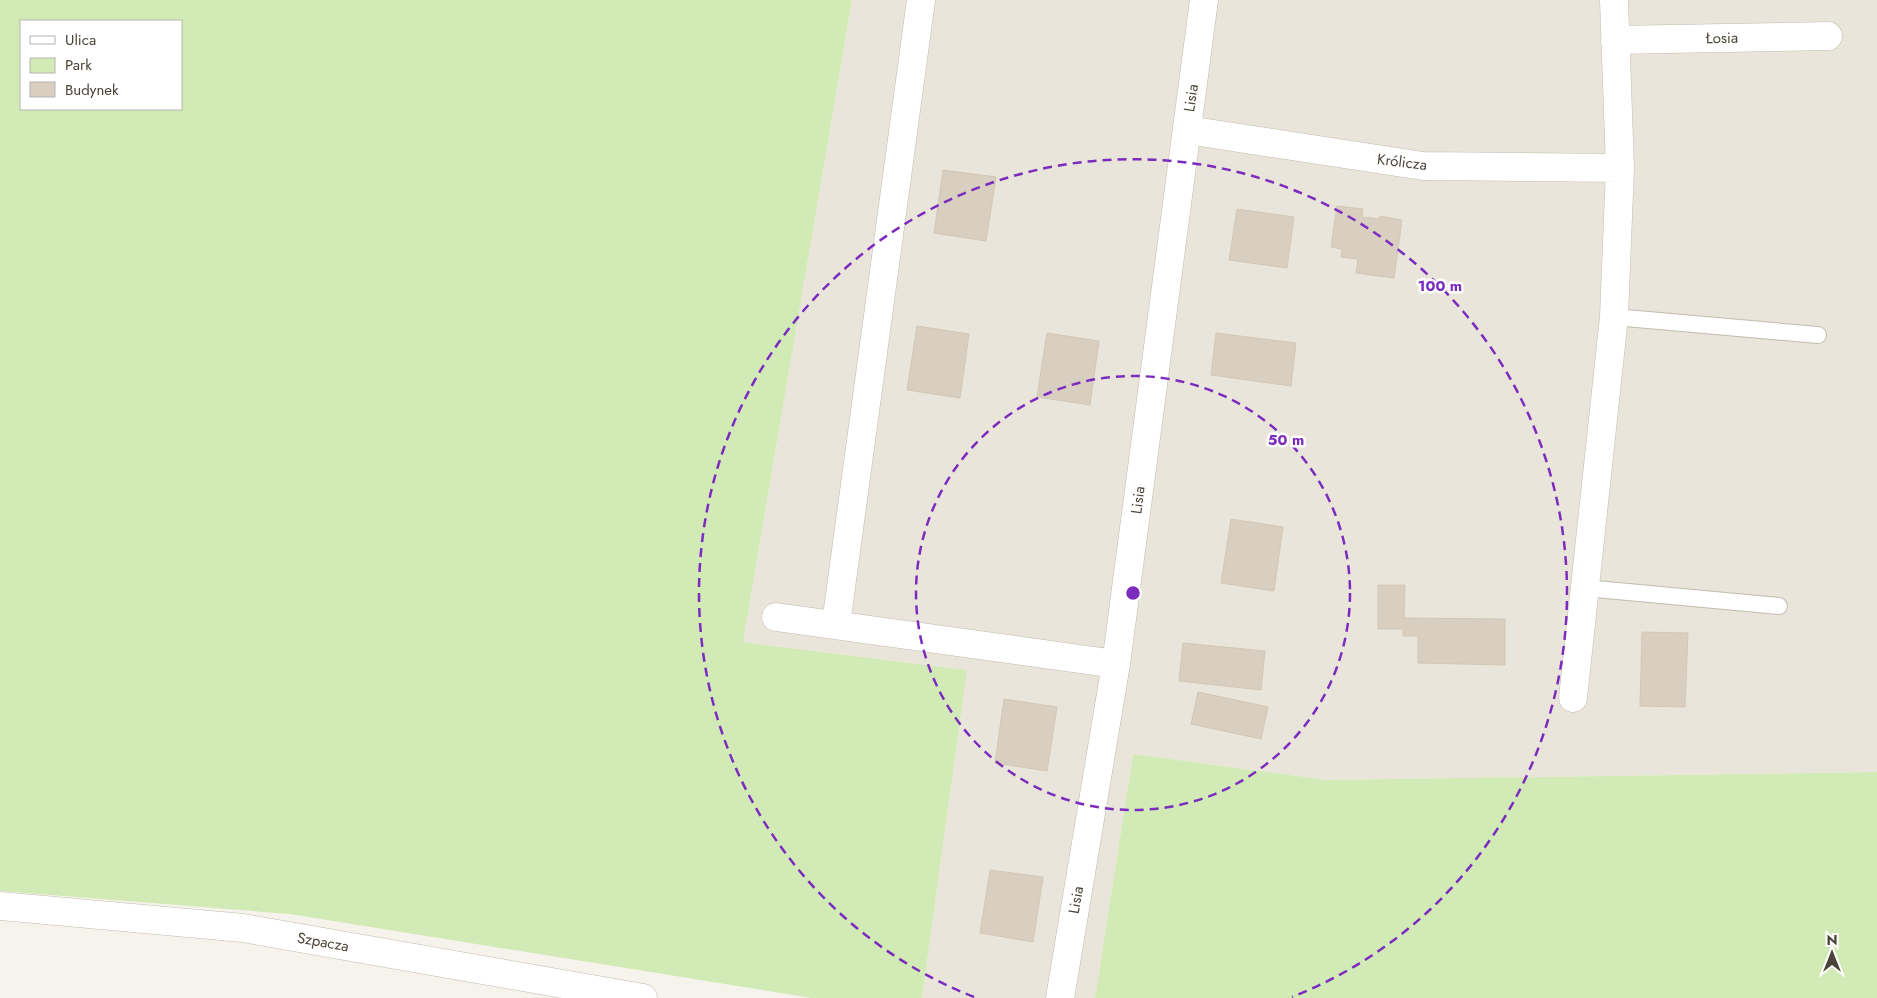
<svg xmlns="http://www.w3.org/2000/svg" width="1877" height="998" font-family="Jost,sans-serif">
<rect width="100%" height="100%" fill="#f6f3ec"/>
<path fill="#eae5da" d="M852 0H1877V772L1327 780 1133 754 1095 998H922L967 670 743 642Z"/>
<path fill="#d2eab5" fill-rule="evenodd" d="M0 0H852L743 642 967 670 922 998H812L290 914 0 891ZM21 21H181V109H21Z
M1133 754 1327 780 1877 772V998H1095Z"/>
<path fill="#d8cfc1" stroke="#d3c7b4" d="M943 170 996 177 986 241 934 233Z
M1337 206 1363 209 1362 217 1380 219V216L1402 220 1394 278 1356 273 1358 259 1341 257 1342 249 1331 247Z
M1237 209 1294 217 1287 268 1229 260Z
M917 326 969 334 960 398 907 390Z
M1047 333 1099 341 1090 405 1037 397Z
M1216 333 1296 343 1291 386 1211 375Z
M1231 519 1283 527 1274 591 1221 583Z
M1378 585H1405L1404 618 1505 619V665L1418 663V636H1403V629H1378Z
M1642 632 1688 633 1685 707 1640 706Z
M1183 643 1265 651 1261 690 1179 681Z
M1198 692 1268 707 1261 739 1191 724Z
M1004 699 1057 707 1047 771 995 763Z
M990 870 1043 877 1033 942 980 933Z"/>
<g fill="none" stroke-linecap="round" stroke-linejoin="round">
<defs>
<path id="lane" d="M1614 317 1818 335
M1585 588 1779 606"/>
<path id="street" d="M1615 40 1828 36
M1187 130 1423 166 1620 168
M776 617 1116 664
M836 624 921 0
M1573 698 1614 317 1620 168 1614 0
M0 906 243 928 643 998
M1060 998 1116 664 1204 0"/>
</defs>
<use href="#lane" stroke="#c2bbae" stroke-width="18"/>
<use href="#street" stroke="#c2bbae" stroke-width="29"/>
<use href="#lane" stroke="#fff" stroke-width="16"/>
<use href="#street" stroke="#fff" stroke-width="28"/>
</g>
<g fill="none" stroke="#7b2cbf" stroke-width="2.5" stroke-dasharray="9 6">
<circle cx="1133" cy="593" r="217"/>
<path d="M974 997A434 434 0 1 1 1292 997"/>
</g>
<g text-anchor="middle" stroke-width="5" stroke-linejoin="round" paint-order="stroke">
<g font-size="15" fill="#4b4439" stroke="#fff">
<text transform="translate(1722 38) rotate(-1)" y="5">Łosia</text>
<text transform="translate(1191 98) rotate(-82)" y="5">Lisia</text>
<text transform="translate(1402 162) rotate(7)" y="5">Królicza</text>
<text transform="translate(1138 500) rotate(-83)" y="5">Lisia</text>
<text transform="translate(1076 900) rotate(-80)" y="5">Lisia</text>
<text transform="translate(323 942) rotate(10)" y="5">Szpacza</text>
</g>
</g>
<circle cx="1133" cy="593" r="8" fill="#7b2cbf" stroke="#fff" stroke-width="2.5"/>
<g font-size="15" text-anchor="middle" font-weight="bold" fill="#7b2cbf" stroke="#fff" stroke-width="5" stroke-linejoin="round" paint-order="stroke">
<text x="1440" y="291">100 m</text>
<text x="1286" y="445">50 m</text>
</g>
<rect x="20" y="20" width="162" height="90" fill="#ffffff" stroke="#b7b4b0"/>
<rect x="30" y="36" width="25" height="8" fill="#ffffff" stroke="#b7b4b0"/>
<text x="65" y="45" font-size="15" fill="#4b4439">Ulica</text>
<rect x="30" y="58" width="25" height="15" fill="#d2eab5" stroke="#b7b4b0"/>
<text x="65" y="70" font-size="15" fill="#4b4439">Park</text>
<rect x="30" y="82" width="25" height="15" fill="#d8cfc1" stroke="#b7b4b0"/>
<text x="65" y="95" font-size="15" fill="#4b4439">Budynek</text>
<g transform="translate(1832 953)" stroke="#ffffff" stroke-width="4" paint-order="stroke">
<path d="M0-4L9 19L0 12L-9 19Z" fill="#4b4439"/>
<text y="-8" font-size="14" font-weight="bold" text-anchor="middle" fill="#4b4439">N</text>
</g>
</svg>
